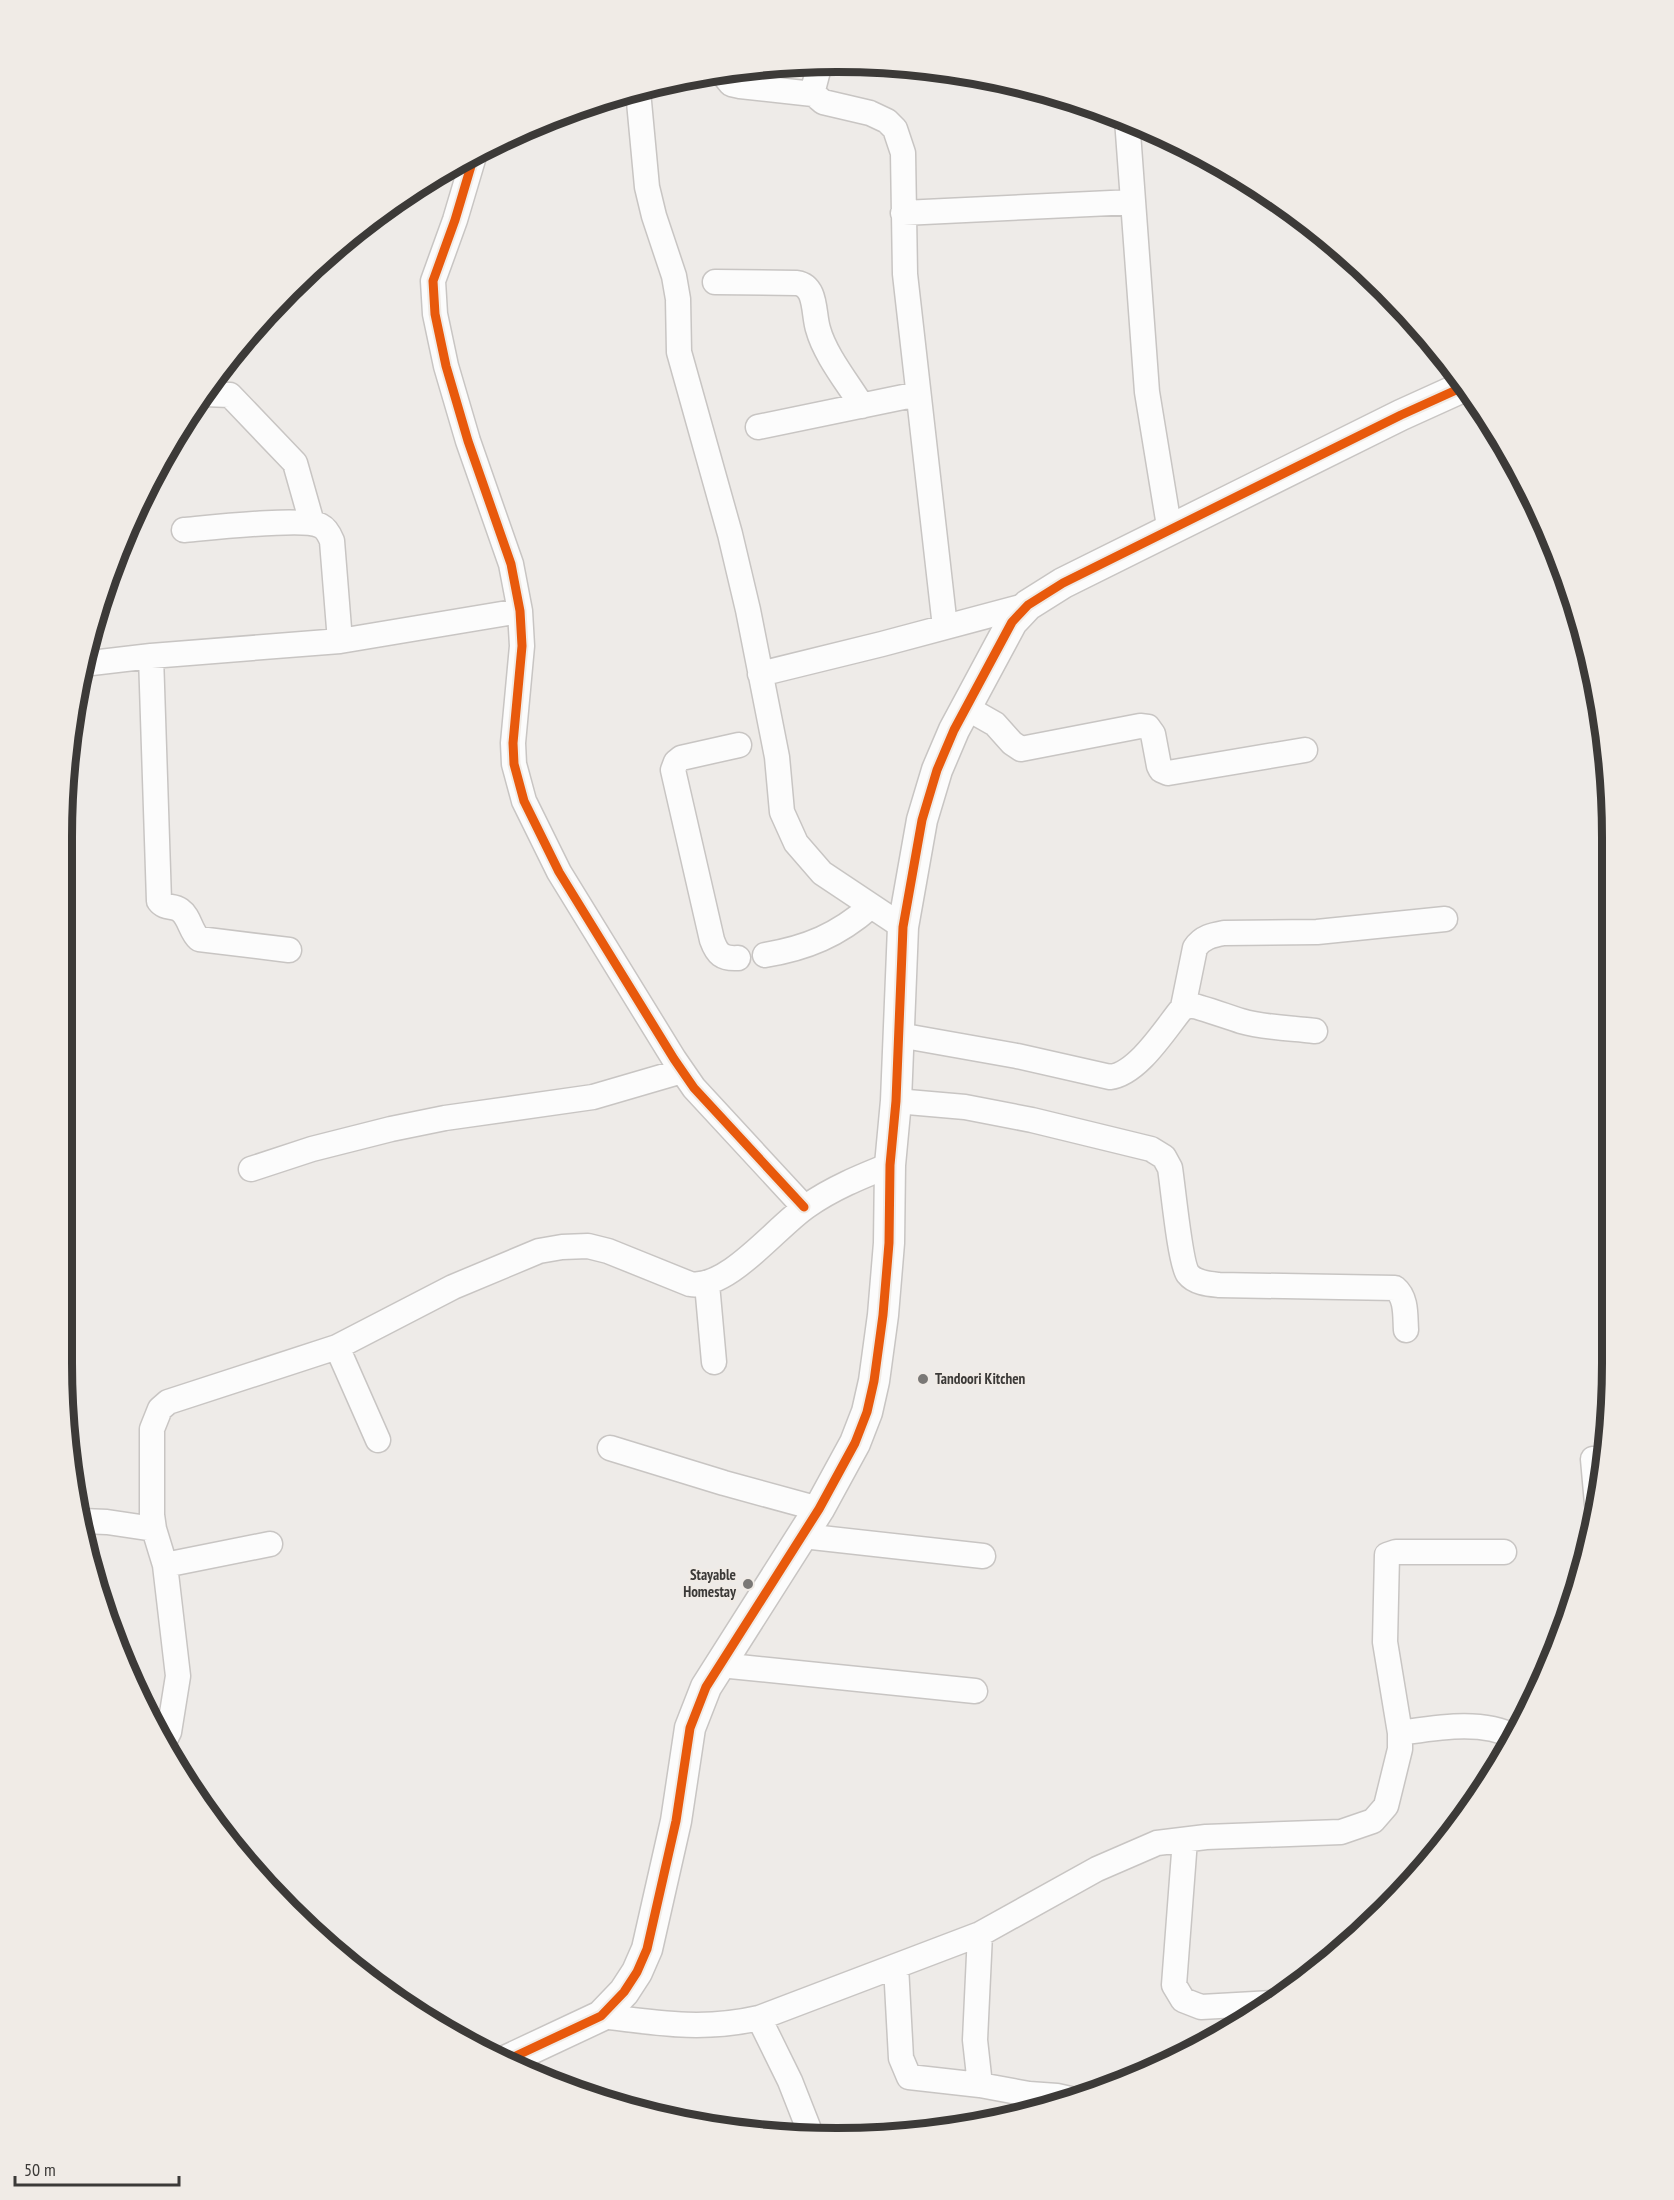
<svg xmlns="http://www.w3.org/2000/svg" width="1674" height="2200" font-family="'PT Sans Narrow',sans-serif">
<rect width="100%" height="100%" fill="#eeebe8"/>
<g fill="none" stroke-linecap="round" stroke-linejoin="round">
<defs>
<path id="minor" d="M820 63 813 90 816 96 823 102 870 113 887 121 895 129 903 153 905 274 945 627
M722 73 731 84 740 86 813 94
M638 91 647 187 654 216 674 276 678 299 679 352 730 534 748 610 777 757 782 812 796 843 822 873 903 927
M1127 119 1147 392 1170 532
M474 156 455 220 433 281 435 314 446 366 468 441 511 564 520 611 522 646 513 743 514 764 524 801 559 872 674 1059 694 1088 804 1207
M903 213 1132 202
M715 282 797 283C817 286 813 313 818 329 825 355 848 383 862 406
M204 394 230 395 295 463 312 523
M758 427 918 394
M184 530C207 528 305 517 321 526 327 529 330 536 332 541L340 641
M151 656 159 901C165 909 173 905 180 910 190 917 190 931 199 939L289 950
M83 664 151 656 340 641 520 611
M760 674 882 644 1028 605
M965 707 995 724 1012 743 1021 749 1140 726 1148 727 1153 734 1159 766 1161 770 1168 773 1305 750
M765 955C807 948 838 935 870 907
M738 958C722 959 717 954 712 940L673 770 676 762 681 758 739 745
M1183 1007 1195 948C1202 937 1213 935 1224 933L1317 932 1445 919
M899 1035 1017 1056 1110 1077C1137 1074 1164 1031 1180 1011 1185 1005 1194 1005 1201 1008 1215 1012 1228 1017 1241 1021 1265 1028 1291 1028 1315 1031
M896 1101 965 1107 1032 1120 1151 1149 1164 1157 1170 1168C1173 1187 1180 1263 1188 1274 1195 1283 1209 1284 1219 1285L1395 1288C1407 1298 1405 1316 1406 1330
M251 1169 312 1149 391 1129 445 1118 593 1097 682 1071
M707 1284 714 1362
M337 1347 378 1440
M610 1448 724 1483 819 1509
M1593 1459 1597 1504
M82 1521 107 1522 154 1529
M803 1536 983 1556
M165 1565 270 1544
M720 1665 975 1691
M1400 1733C1436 1728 1481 1719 1515 1737
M163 1744 169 1732 178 1676 165 1565 154 1529 152 1515V1429L160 1409 168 1402 337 1347 453 1287 539 1251 562 1247 588 1246 608 1251 690 1284C728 1290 776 1227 807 1206 833 1188 860 1177 890 1165
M1185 1840 1174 1985 1183 2000 1201 2007 1273 2003
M980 1934 975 2040 980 2085 1029 2094 1057 2096 1075 2100
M896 1966 901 2058 909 2077 980 2085
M601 2016C657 2023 703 2031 759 2018L790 2081 810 2132
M759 2018 980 1934 1097 1869 1157 1843 1206 1837 1341 1832 1373 1821 1386 1806 1400 1749V1733L1385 1642 1387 1555 1396 1552H1504"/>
<path id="tertiary" d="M503 2062 601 2016 624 1992 637 1972 647 1949 676 1821 690 1728 706 1687 819 1509 855 1443 867 1412 874 1381 883 1315 889 1243 890 1165 896 1101 903 927 922 820 937 770 954 730 1012 622 1028 605 1063 583 1401 415 1465 386"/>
</defs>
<use href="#minor" stroke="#c8c5c3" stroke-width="27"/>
<use href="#tertiary" stroke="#c8c5c3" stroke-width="33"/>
<use href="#minor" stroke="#fcfcfc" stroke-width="24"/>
<use href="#tertiary" stroke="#fcfcfc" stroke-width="30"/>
<defs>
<path id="cycleway" d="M474 156 455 220 433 281 435 314 446 366 468 441 511 564 520 611 522 646 513 743 514 764 524 801 559 872 674 1059 694 1088 804 1207
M503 2062 601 2016 624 1992 637 1972 647 1949 676 1821 690 1728 706 1687 819 1509 855 1443 867 1412 874 1381 883 1315 889 1243 890 1165 896 1101 903 927 922 820 937 770 954 730 1012 622 1028 605 1063 583 1401 415 1465 386"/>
</defs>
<use href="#cycleway" stroke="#f0ebe6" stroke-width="13"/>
<use href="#cycleway" stroke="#e8590c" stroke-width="9"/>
</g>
<g fill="#7a7876" stroke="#f0ebe6" stroke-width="2">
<circle cx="923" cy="1379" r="6"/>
<circle cx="748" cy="1584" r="6"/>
</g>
<g text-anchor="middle" stroke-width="5" stroke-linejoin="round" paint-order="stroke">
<g font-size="15" font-weight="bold" fill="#3c3a38" stroke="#f0ebe6" text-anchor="start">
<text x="935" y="1384">Tandoori Kitchen</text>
<text x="736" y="1580" text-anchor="end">Stayable<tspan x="736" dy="17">Homestay</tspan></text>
</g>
</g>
<path d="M0 0H1674V2200H0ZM837 72H837A765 765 0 0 1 1602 837V1363A765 765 0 0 1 837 2128H837A765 765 0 0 1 72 1363V837A765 765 0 0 1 837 72Z" fill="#f0ebe6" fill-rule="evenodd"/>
<path fill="none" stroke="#3c3a38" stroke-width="8" d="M837 72H837A765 765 0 0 1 1602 837V1363A765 765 0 0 1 837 2128H837A765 765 0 0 1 72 1363V837A765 765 0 0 1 837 72Z"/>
<path d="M15 2176v9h164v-9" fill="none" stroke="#3c3a38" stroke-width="3"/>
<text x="24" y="2176" font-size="18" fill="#3c3a38" stroke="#f0ebe6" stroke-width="4.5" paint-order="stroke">50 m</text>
</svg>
